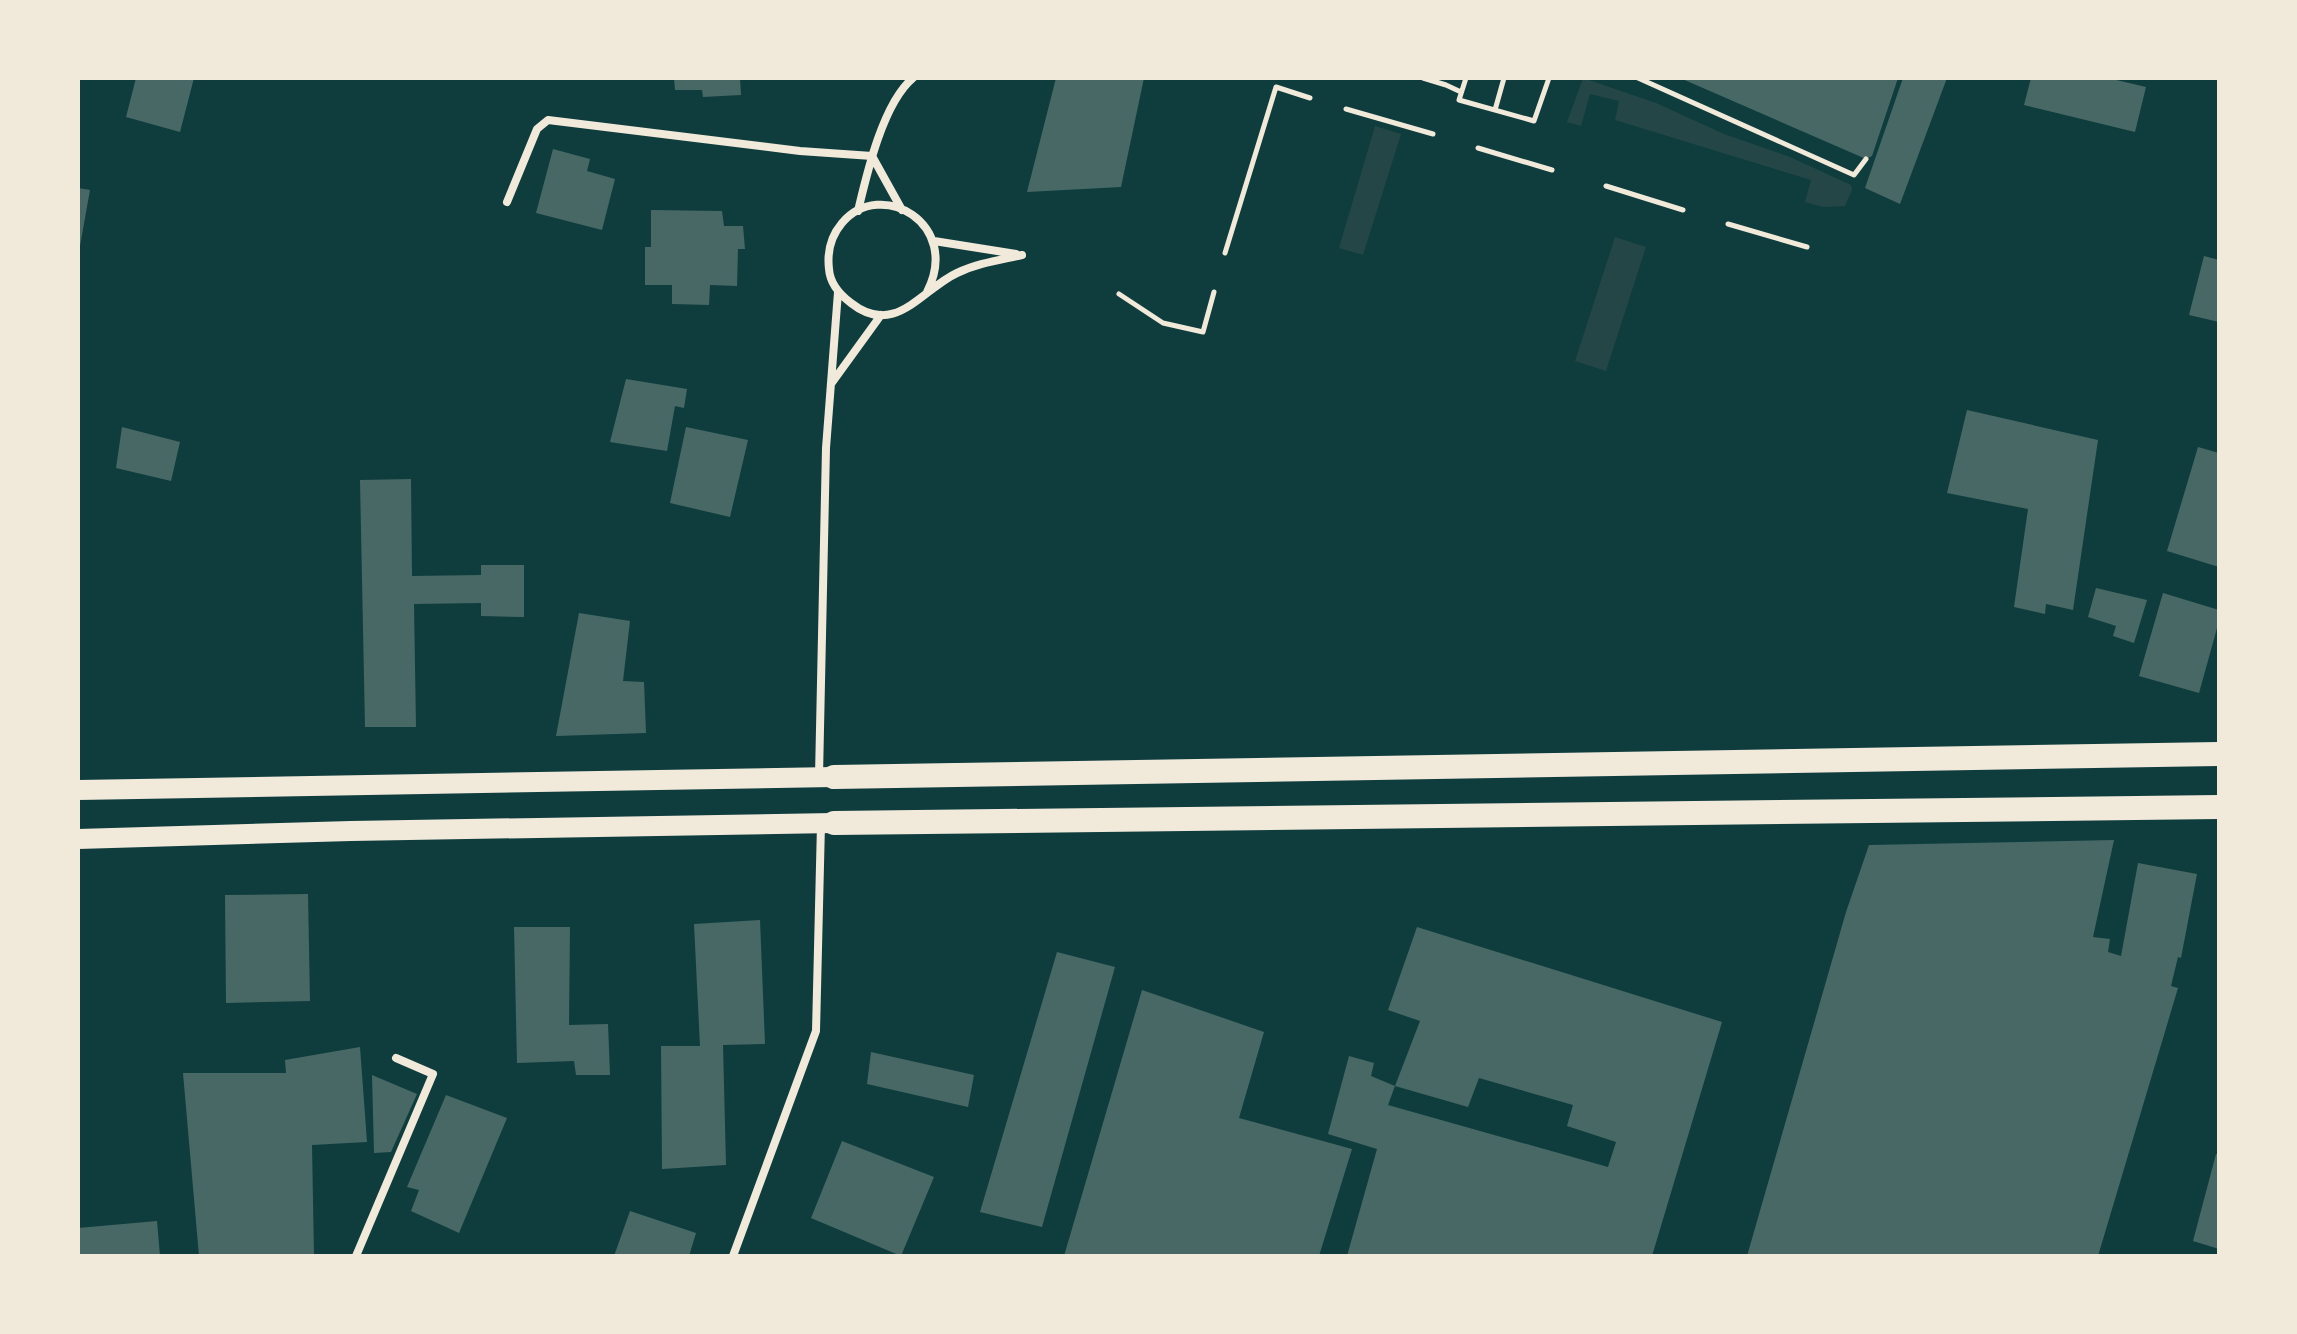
<svg xmlns="http://www.w3.org/2000/svg" width="2297" height="1334" font-family="Karla,sans-serif">
<rect width="100%" height="100%" fill="#0f3d3e"/>
<path fill="#244646" d="M1583 78 1656 103 1724 134 1790 157 1851 185 1852 190 1845 206 1823 207 1805 202 1811 180 1615 120 1619 101 1590 94 1581 126 1567 122Z
M1375 126 1401 134 1363 255 1339 248Z
M1615 237 1646 247 1606 371 1575 361Z"/>
<path fill="#486865" d="M136 78H194L180 132 126 117Z
M674 78H740L741 95 703 97 702 90H675Z
M1056 78H1144L1121 187 1027 192Z
M1680 78H1898L1872 156 1866 159Z
M1903 78H1947L1900 204 1865 188Z
M2031 78H2108L2146 87 2135 132 2024 105Z
M553 149 590 159 587 171 615 179 602 230 536 213Z
M78 188 90 190 80 246H78Z
M651 210 722 211 724 226H743L745 249H738L737 286 710 285 709 305 672 304V285H645V247H651Z
M2204 256 2219 260V322L2189 315Z
M626 379 687 389 684 408 675 406 667 451 610 442Z
M1967 410 2098 440 2073 610 2046 604 2045 614 2014 607 2028 509 1947 493Z
M122 427 180 442 171 481 116 468Z
M686 427 748 440 730 517 670 503Z
M2198 447 2219 453V567L2167 551Z
M411 479 412 576 481 575V565H524V617L481 616V603L414 604 416 727H365L360 480Z
M2096 588 2147 600 2134 643 2113 636 2116 626 2088 617Z
M2163 593 2219 610V621L2199 693 2139 676Z
M579 613 630 621 623 681 644 682 646 733 556 736Z
M2114 840 2093 937 2110 939 2108 952 2121 956 2138 863 2197 874 2181 958 2178 957 2171 986 2178 988 2098 1256H1747L1846 912 1869 845Z
M308 894 310 1001 226 1003 225 895Z
M760 920 765 1044 723 1045 726 1165 662 1169 661 1046H700L694 924Z
M514 927H570L569 1025 608 1024 610 1075H576L574 1061 517 1063Z
M1417 927 1722 1022 1652 1256H1347L1377 1149 1328 1134 1349 1056 1374 1063 1371 1076 1395 1086 1388 1105 1608 1167 1616 1142 1567 1126 1573 1105 1479 1078 1468 1107 1395 1086 1420 1021 1388 1010Z
M1057 952 1115 967 1042 1227 980 1212Z
M1142 990 1264 1032 1239 1118 1352 1149 1319 1256H1064Z
M360 1047 367 1142 312 1145 314 1256H199L183 1073H286L285 1060Z
M871 1052 974 1075 968 1107 867 1084Z
M372 1075 417 1094 391 1152 374 1153Z
M446 1095 507 1118 459 1233 411 1211 419 1190 407 1187Z
M842 1141 934 1177 901 1256 811 1218Z
M2216 1154H2219V1249L2193 1241Z
M630 1211 696 1233 689 1256H614Z
M157 1221 160 1256H78V1228Z"/>
<g fill="none" stroke-linecap="round" stroke-linejoin="round">
<path stroke="#f1e9da" stroke-width="5" d="M1423 78 1446 85 1461 92
M1466 78 1459 100 1534 121 1549 78
M1638 78 1854 175 1866 159
M1346 109 1433 134
M1495 110 1504 78
M1478 148 1552 170
M1606 186 1683 210
M1728 224 1807 247
M1225 253 1276 87 1310 98
M1119 294 1163 323 1203 332 1214 292"/>
<path stroke="#f1e9da" stroke-width="8" d="M872 156 902 210
M507 202 537 129 548 120 800 151 872 156
M858 211C867 173 883 103 913 78
M934 241 1016 254
M927 292C962 224 881 177 842 223 831 236 827 252 829 269 830 284 839 294 851 303 895 338 922 289 957 273 978 263 1000 260 1022 255
M831 384 881 315
M819 776 826 448 838 292
M356 1256 433 1074 396 1058
M733 1256 816 1031 821 824"/>
<path stroke="#f1e9da" stroke-width="20" d="M78 790 834 777
M78 839 351 831 834 823"/>
<path stroke="#f1e9da" stroke-width="24" d="M834 777 2219 754
M834 823 2219 807"/>
</g>
<rect width="2297" height="1334" fill="none" stroke="#f1e9da" stroke-width="160"/>
</svg>
